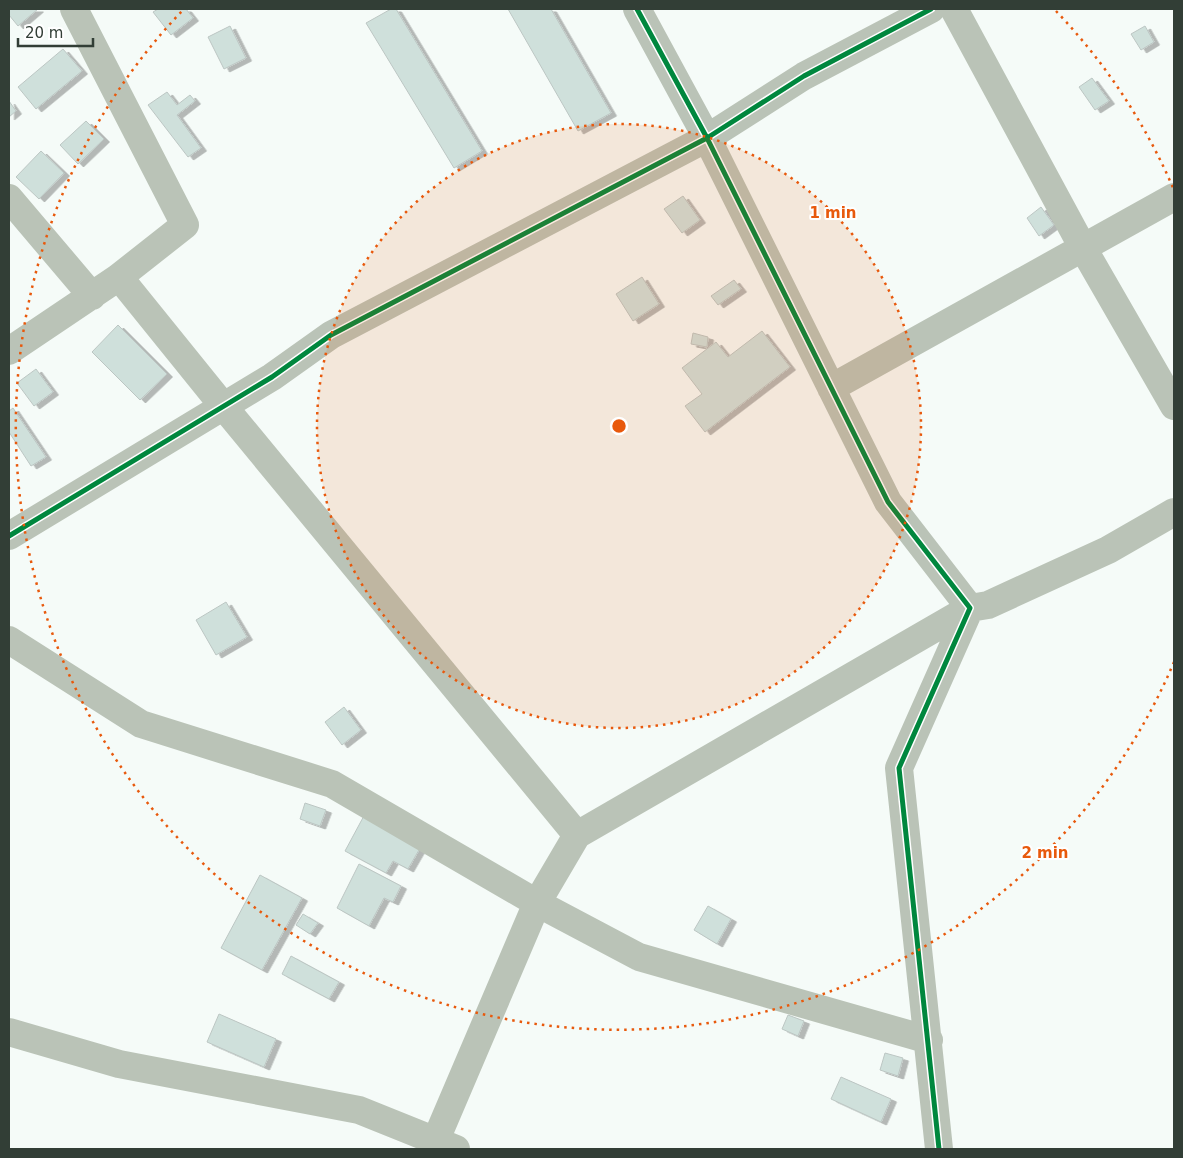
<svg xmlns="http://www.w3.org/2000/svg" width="1183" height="1158" font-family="'DejaVu Sans',sans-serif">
<defs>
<filter id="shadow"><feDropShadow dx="5.5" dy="3" stdDeviation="0" flood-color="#0004"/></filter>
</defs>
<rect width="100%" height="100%" fill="#f5fbf8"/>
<path fill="#cfe0db" stroke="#bcc6c3" filter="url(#shadow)" d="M9 9H38L18 26 9 15Z
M158 9H186L193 18 171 35 153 12Z
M391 9H396L482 151 454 168 366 23Z
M508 9H551L611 113 578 131Z
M230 26 246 58 224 69 208 37Z
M1145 26 1154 42 1141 50 1131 34Z
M63 49 82 71 36 109 18 87Z
M1092 78 1109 101 1095 110 1079 87Z
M167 92 177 105 190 95 195 101 177 115 201 148 188 157 148 105Z
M9 101 16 111 9 117Z
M86 121 104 139 78 164 60 145Z
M41 151 64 173 39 199 16 177Z
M683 196 700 220 682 233 664 209Z
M1041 207 1054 225 1039 236 1027 218Z
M642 277 659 304 633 321 616 294Z
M734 280 741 289 718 305 711 296Z
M118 325 167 374 140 400 92 352Z
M762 331 790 367 705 432 685 406 702 394 682 368 716 342 728 357Z
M693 333 708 337 707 347 691 344Z
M36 369 53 392 34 406 17 383Z
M13 408 46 457 31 466 9 432V411Z
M226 602 247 637 216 655 196 620Z
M344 707 361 730 342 745 325 722Z
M305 803 326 810 320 826 300 819Z
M366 812 423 843 408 869 393 861 386 873 345 851Z
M359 864 401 886 393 902 384 898 369 926 337 908Z
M260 875 302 898 262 970 221 948Z
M708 906 731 919 717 944 694 930Z
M303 914 318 923 310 934 296 925Z
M291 956 339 982 329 999 282 974Z
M219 1014 276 1039 264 1067 207 1042Z
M788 1015 804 1021 798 1036 782 1029Z
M885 1053 903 1058 898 1076 880 1070Z
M841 1077 891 1099 881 1122 831 1099Z"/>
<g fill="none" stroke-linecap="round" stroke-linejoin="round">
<path stroke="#bac3b7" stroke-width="28" d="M637 9 707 138 888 502 970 608 899 768 939 1149
M954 9 1083 248 1174 406
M9 198 92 296
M119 277 224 407 577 835
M9 351 119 277 185 225 74 9
M831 388 1174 197
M9 536 272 377 331 335 707 138 804 76 931 9
M9 640 141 724 332 784 537 903 639 957 929 1040
M9 1032 119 1064 359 1110 456 1149
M432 1149 537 903 577 835 970 608 988 605 1108 550 1174 512"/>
<defs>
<path id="cycleway" d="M637 9 707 138 888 502 970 608 899 768 939 1149
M9 536 272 377 331 335 707 138 804 76 931 9"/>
</defs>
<use href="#cycleway" stroke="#fff" stroke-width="8"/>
<use href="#cycleway" stroke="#00873e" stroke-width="5"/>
</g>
<circle cx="619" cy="426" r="302" fill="#e8590c" fill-opacity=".12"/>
<g fill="none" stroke="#e8590c" stroke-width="2.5" stroke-dasharray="2.5 5">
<circle cx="619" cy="426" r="302"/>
<path d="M1174 662A603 603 0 1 1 182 11M1056 11A603 603 0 0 1 1174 190"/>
</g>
<circle cx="619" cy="426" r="8" fill="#e8590c" stroke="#fff" stroke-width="2.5"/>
<g font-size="15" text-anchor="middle" font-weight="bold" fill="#e8590c" stroke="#fff" stroke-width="4" stroke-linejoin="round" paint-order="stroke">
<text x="833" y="218">1 min</text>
<text x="1045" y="858">2 min</text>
</g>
<rect width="1183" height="1158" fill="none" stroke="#323e36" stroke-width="20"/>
<path d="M18 38v8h75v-8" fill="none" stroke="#323e36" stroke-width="2.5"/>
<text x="25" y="38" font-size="15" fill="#323e36" stroke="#ffffff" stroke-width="4" paint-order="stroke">20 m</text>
</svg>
